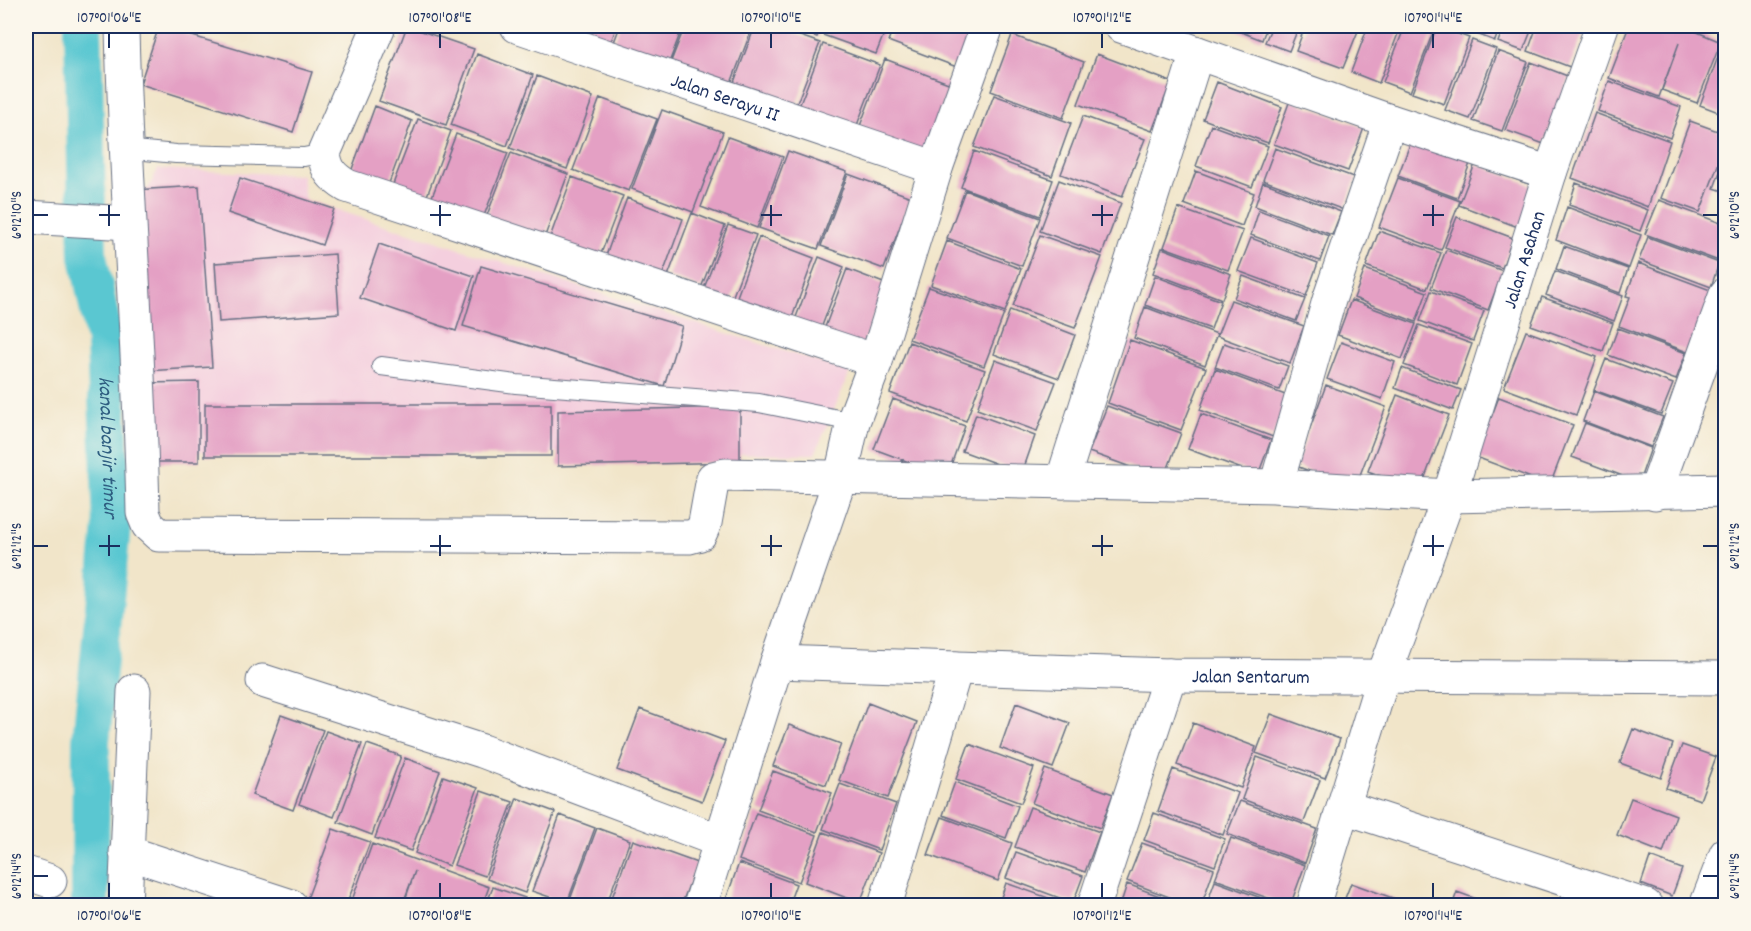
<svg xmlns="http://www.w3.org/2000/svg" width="1751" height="931" font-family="Dekko,sans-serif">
<rect width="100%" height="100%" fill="#fbf7ec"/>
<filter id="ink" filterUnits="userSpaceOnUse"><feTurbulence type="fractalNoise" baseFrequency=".0167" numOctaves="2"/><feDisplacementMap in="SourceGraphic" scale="12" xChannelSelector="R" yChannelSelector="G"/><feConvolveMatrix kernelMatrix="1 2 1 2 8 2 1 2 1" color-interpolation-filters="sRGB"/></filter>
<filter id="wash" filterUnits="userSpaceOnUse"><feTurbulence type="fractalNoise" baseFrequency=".008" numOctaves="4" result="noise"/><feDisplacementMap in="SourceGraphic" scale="24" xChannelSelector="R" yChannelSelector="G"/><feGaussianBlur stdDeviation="1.35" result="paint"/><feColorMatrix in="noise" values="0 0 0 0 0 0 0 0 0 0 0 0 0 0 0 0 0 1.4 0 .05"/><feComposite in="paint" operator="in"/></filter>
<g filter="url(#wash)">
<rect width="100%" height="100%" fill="#f1e5c9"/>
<path fill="#f4cfde" d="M158 169 302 175 305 200 850 372 815 454 147 451 134 218Z"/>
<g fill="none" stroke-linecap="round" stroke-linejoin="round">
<path stroke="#5ac7d1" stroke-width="38" id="s1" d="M83 26 88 256 105 341 112 526 91 741 90 906"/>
</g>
<g id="blocks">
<path fill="#e4a0c4" d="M159 26 312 72 293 132 140 84Z
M407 26 474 49 446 125 379 101Z
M580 26H617L607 51 575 40Z
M620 26H683L665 73 610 53Z
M685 26H753L728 91 668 69Z
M755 26H772L820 43 792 116 730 93Z
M787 26H822L817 37Z
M827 26H887L876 54 823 35Z
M894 26H979L962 69 888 41Z
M1232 26H1267L1262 40 1231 28Z
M1272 26H1299L1289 51 1265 42Z
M1305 26H1360L1343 68 1296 51Z
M1368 26H1401L1379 83 1351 72Z
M1405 26H1416L1433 32 1410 92 1383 82Z
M1437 26 1469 38 1444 104 1412 93Z
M1471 26H1500L1495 41 1469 31Z
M1504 26H1533L1523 51 1498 42Z
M1537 26H1586L1570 67 1528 51Z
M1629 26H1683L1721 42 1697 103 1662 90 1679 43 1659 97 1609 78Z
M1012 35 1084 62 1063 118 991 91Z
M1472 40 1496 49 1470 119 1445 110Z
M1724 41 1726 42V115L1700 105Z
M823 44 880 65 854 133 797 112Z
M1498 51 1528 62 1502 131 1473 121Z
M477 54 533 75 507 146 451 125Z
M1097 54 1171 82 1152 131 1078 104Z
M885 59 951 84 923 158 857 134Z
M1531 62 1570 77 1544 144 1505 130Z
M537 76 593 97 567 169 510 148Z
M1609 81 1681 107 1670 138 1598 111Z
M1217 82 1282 107 1268 143 1203 119Z
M994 95 1071 123 1052 176 974 147Z
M600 98 657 119 629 191 573 170Z
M1290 100 1364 128 1348 171 1274 144Z
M375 106 412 121 385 194 348 180Z
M662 110 723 132 693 212 632 189Z
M1595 113 1670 141 1648 207 1572 178Z
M1083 116 1145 139 1122 197 1061 174Z
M418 119 451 131 424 204 390 192Z
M1690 121 1726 134V144L1700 212 1661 198Z
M1211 125 1268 146 1252 187 1196 166Z
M456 134 508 153 482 221 430 202Z
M1413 136 1472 158 1457 198 1398 176Z
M728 137 783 157 757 228 701 207Z
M1275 148 1356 178 1344 210 1263 180Z
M788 151 847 172 818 249 759 228Z
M974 151 1053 180 1040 216 961 187Z
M511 153 568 174 542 244 484 223Z
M1725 158H1726V192L1714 188Z
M1475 164 1542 189 1526 230 1459 205Z
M1196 171 1254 193 1242 226 1184 204Z
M848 174 911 197 884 269 821 246Z
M572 177 623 196 599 259 549 240Z
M240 178 334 209 322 245 228 213Z
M1398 178 1460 201 1441 250 1379 227Z
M1059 180 1121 203 1102 254 1040 231Z
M1263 182 1341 212 1332 235 1255 206Z
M1576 183 1648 210 1640 231 1569 205Z
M199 186 212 367 146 371 134 190Z
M965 190 1040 218 1022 266 947 238Z
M627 198 683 219 660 282 604 261Z
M1659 200 1726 225V243L1719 261 1645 234Z
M1567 207 1641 235 1629 268 1556 240Z
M1178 208 1243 231 1228 270 1164 247Z
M1259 210 1329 236 1320 261 1251 235Z
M692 213 725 226 701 288 668 276Z
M1457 217 1513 238 1502 268 1445 247Z
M728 225 756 235 731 301 703 291Z
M1379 231 1441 253 1427 289 1366 266Z
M1040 235 1102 257 1075 328 1013 306Z
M759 237 814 258 790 323 735 302Z
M1648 237 1719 263 1711 287 1639 260Z
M1251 238 1318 263 1306 296 1238 271Z
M947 241 1021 269 1005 312 931 285Z
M379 244 474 276 456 331 360 298Z
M1564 246 1628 269 1620 293 1556 269Z
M1162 248 1231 274 1222 299 1153 273Z
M1446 250 1503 271 1488 310 1431 288Z
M335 254 339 313 219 322 215 263Z
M819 257 844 267 819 334 793 325Z
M1638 263 1713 291 1690 353 1619 326 1630 297 1626 296Z
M481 266 682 326 664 386 463 326Z
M847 269 886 284 861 350 822 335Z
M1365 269 1427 292 1416 322 1354 298Z
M1555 271 1623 296 1614 321 1546 295Z
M1155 276 1221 301 1211 329 1145 305Z
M1243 276 1305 299 1296 321 1234 298Z
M929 287 1004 314 984 366 909 339Z
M1431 291 1484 311 1473 341 1420 321Z
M1542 297 1613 323 1603 351 1531 325Z
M1231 300 1304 326 1290 363 1217 336Z
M1351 300 1416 324 1402 359 1338 335Z
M1145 307 1217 334 1205 365 1134 338Z
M1010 310 1075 335 1059 378 994 354Z
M1419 325 1472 344 1457 385 1404 365Z
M1618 328 1686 353 1676 380 1608 355Z
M1526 331 1597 357 1576 415 1504 388Z
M1130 340 1206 368 1181 430 1108 403Z
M909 342 985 370 966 421 890 393Z
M1341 342 1395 362 1382 399 1327 379Z
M1224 343 1288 366 1279 390 1215 367Z
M1606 359 1673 384 1661 414 1594 390Z
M995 360 1056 382 1037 431 977 409Z
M1402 368 1461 390 1453 410 1395 388Z
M1215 369 1288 396 1273 437 1200 410Z
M199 382V462H146V383Z
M1326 385 1386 407 1355 488 1296 466Z
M1594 391 1663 417 1651 447 1583 421Z
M1397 395 1449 415 1420 490 1368 471Z
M1499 397 1573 425 1550 485 1476 457Z
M893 399 965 426 947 476 874 449Z
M205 404H551V456H205Z
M1107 406 1181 433 1164 479 1089 452Z
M740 407V462L558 466V411Z
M976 414 1035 436 1022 473 962 451Z
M1201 414 1271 440 1258 475 1188 449Z
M1585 423 1651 448 1639 482 1572 457Z
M868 703 917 722 888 798 839 780Z
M1016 703 1070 723 1053 768 1000 748Z
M640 709 725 741 702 801 617 770Z
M1271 714 1340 739 1325 778 1256 753Z
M281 715 323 730 293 810 252 795Z
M1193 723 1256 747 1241 788 1177 765Z
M789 725 841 744 826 785 773 766Z
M1633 729 1673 744 1661 778 1620 763Z
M326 731 362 744 334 817 299 804Z
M367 744 401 756 372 835 338 822Z
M969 744 1034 768 1021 803 956 779Z
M1682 745 1716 757 1700 800 1666 788Z
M1257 757 1320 780 1304 822 1242 799Z
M405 758 440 771 411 851 375 838Z
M1045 769 1113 794 1100 828 1032 803Z
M1173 769 1238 793 1223 835 1158 811Z
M773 771 832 793 817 832 758 810Z
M443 776 478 788 449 866 415 853Z
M955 782 1018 806 1006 838 943 815Z
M840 784 896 804 879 850 823 829Z
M481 791 513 802 485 876 454 865Z
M517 798 555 812 525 893 487 879Z
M1631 798 1676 815 1663 853 1617 835Z
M1240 801 1317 829 1305 863 1227 834Z
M1030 807 1100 832 1085 872 1015 847Z
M756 813 817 835 799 882 739 860Z
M1154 813 1225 839 1215 866 1144 840Z
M560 815 595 828 567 903 532 891Z
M942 817 1012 843 998 881 928 855Z
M597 828 630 840 606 906 568 905Z
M333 829 370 842 346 906H325L307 899Z
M823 832 879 853 860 903 805 882Z
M1231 838 1305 865 1290 906 1215 879Z
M633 840 697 863 681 906H609Z
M1142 843 1214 869 1201 906H1193L1127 881Z
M372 844 489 887 482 906H403L415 871 402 906H350Z
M1016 852 1083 876 1073 903 1006 878Z
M1650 857 1682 869 1672 896 1641 884Z
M739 863 796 884 788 906H734L725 902Z
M1215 881 1280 905V906H1206Z
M1006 883 1068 905V906H998Z
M1351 883 1412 905V906H1342Z
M1127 884 1184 905V906H1120Z
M493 887 525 898 522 906H486Z
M1457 892 1493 905V906H1452Z
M529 898 548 905V906H526Z"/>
</g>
</g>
<g filter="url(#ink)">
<use href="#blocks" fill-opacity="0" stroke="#666f83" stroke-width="1.5"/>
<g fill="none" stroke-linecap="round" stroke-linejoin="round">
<defs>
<path id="lane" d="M124 149 176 154 304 157 324 153
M381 366 516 384 759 403 853 422"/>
<g id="street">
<path d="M122 26C125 188 140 350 143 513L148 525 159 535 689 537 700 534 705 523 713 478 725 475 1276 486 1449 496 1726 490"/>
<path d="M379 26 324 153C326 170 332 177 347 186L876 361"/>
<path id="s2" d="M517 26 936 168"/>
<path d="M1121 26 1390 121 1550 173"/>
<path d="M26 217 129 223"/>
<path d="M1062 482 1197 53"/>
<path d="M1276 486 1329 300 1390 121"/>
<path d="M1655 493 1726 294"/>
<path id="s3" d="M777 662 1170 675 1726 678"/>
<path d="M263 681 482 751 720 841"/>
<path d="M1344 807 1646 906"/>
<path d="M126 852 291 906"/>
<path d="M26 873 50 881"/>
<path d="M125 906 134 691"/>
<path d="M700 906 777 662 841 476 853 422 876 361 936 168 987 26"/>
<path d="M885 906 956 668"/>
<path d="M1094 906 1170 675"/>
<path id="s4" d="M1313 906 1383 677 1449 496 1550 173 1602 26"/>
<path d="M1706 906 1726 854"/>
</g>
</defs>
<use href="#lane" stroke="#666f83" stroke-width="20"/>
<use href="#street" stroke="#666f83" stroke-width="35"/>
<use href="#lane" stroke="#fff" stroke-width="18"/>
<use href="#street" stroke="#fff" stroke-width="33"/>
</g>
</g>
<path fill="none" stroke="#1b2f5e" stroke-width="2" d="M109 33V48M440 33V48M771 33V48M1102 33V48M1433 33V48M109 205V226M440 205V226M771 205V226M1102 205V226M1433 205V226M33 215H48M99 215H120M430 215H451M761 215H782M1092 215H1113M1423 215H1444M1703 215H1718M109 535V556M440 535V556M771 535V556M1102 535V556M1433 535V556M33 546H48M99 546H120M430 546H451M761 546H782M1092 546H1113M1423 546H1444M1703 546H1718M33 876H48M1703 876H1718M109 883V898M440 883V898M771 883V898M1102 883V898M1433 883V898"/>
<g text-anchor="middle" stroke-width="6" stroke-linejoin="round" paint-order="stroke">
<g font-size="20" fill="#1b2f5e" stroke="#fbf7ec">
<text dy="7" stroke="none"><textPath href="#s2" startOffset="220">Jalan Serayu II</textPath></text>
<text dy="7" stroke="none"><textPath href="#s4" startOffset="680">Jalan Asahan</textPath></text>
<text dy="7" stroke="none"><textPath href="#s3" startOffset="474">Jalan Sentarum</textPath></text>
</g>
<g font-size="21" font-style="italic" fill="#2e5d80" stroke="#fbf7ec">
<text dy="7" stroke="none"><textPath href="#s1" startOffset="423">kanal banjir timur</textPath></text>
</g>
</g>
<rect width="1751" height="931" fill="none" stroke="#fbf7ec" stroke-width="66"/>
<rect x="33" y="33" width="1685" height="865" fill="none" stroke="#1b2f5e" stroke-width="2"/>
<g font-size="15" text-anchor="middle" fill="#1b2f5e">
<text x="109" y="22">107°01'06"E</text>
<text x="440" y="22">107°01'08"E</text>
<text x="771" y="22">107°01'10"E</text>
<text x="1102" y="22">107°01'12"E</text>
<text x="1433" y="22">107°01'14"E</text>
<text transform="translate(16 215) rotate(-90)" y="5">6°12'10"S</text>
<text transform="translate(1734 215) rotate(-90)" y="5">6°12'10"S</text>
<text transform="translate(16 546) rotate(-90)" y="5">6°12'12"S</text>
<text transform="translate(1734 546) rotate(-90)" y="5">6°12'12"S</text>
<text transform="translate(16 876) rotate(-90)" y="5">6°12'14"S</text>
<text transform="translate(1734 876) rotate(-90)" y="5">6°12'14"S</text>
<text x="109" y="920">107°01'06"E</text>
<text x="440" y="920">107°01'08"E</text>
<text x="771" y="920">107°01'10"E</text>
<text x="1102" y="920">107°01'12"E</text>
<text x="1433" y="920">107°01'14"E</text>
</g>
</svg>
